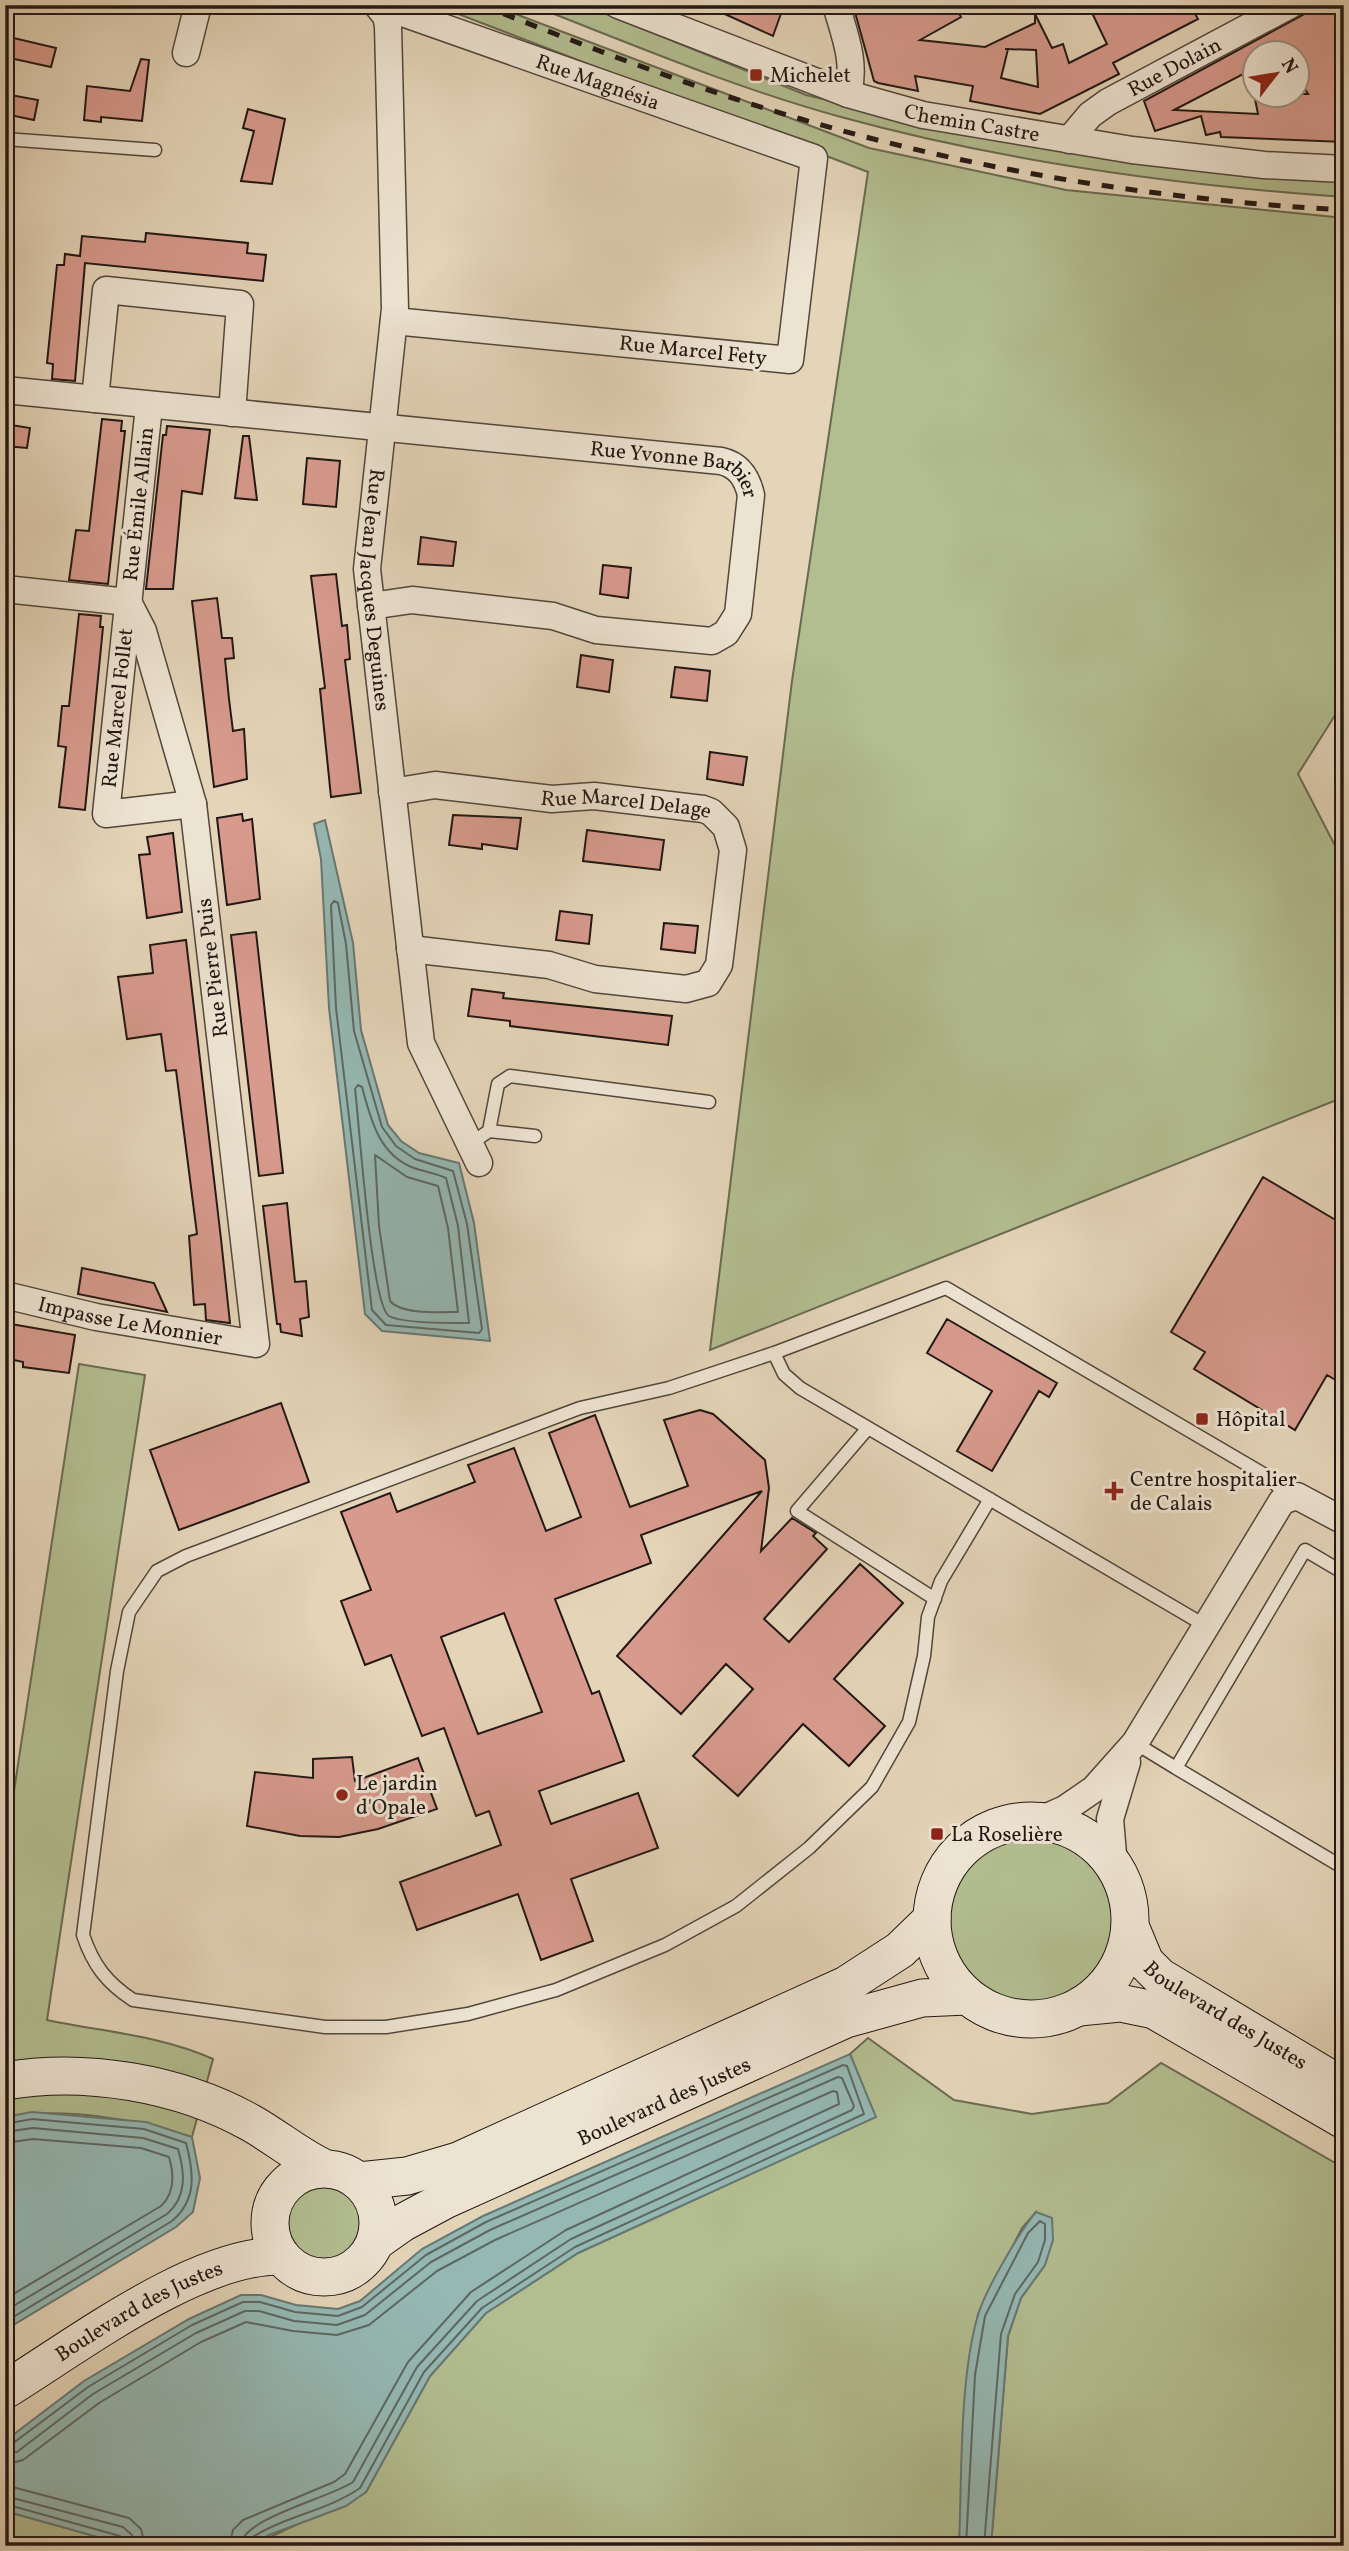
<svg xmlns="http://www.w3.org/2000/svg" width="1349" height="2551" font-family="Vollkorn,serif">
<rect width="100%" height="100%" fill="#e4d4b8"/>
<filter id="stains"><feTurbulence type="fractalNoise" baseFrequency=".00286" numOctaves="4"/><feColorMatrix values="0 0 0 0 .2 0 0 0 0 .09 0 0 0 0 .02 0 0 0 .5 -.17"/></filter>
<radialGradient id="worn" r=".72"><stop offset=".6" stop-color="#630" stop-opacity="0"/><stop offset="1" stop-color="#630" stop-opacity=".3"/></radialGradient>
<path fill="#b2bd90" stroke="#6a6a52" stroke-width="2" d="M435 5H492L869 148 1066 190 1344 218V701L1298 774 1344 863V1097L710 1350 792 681 868 172Z
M531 5H584L806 95 943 127 1344 180V197C1174 185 1005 162 841 117 735 88 634 45 531 5Z
M79 1364 145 1375 47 2020C103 2032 160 2035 213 2059L192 2137C136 2119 64 2107 5 2117V1817H10Z
M949 1920a82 82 0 1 1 164 0a82 82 0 1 1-164 0Z
M868 2038 954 2100 1032 2114 1108 2103 1161 2063 1344 2168V2546H991L1008 2336 1021 2298 1045 2265 1036 2212 1022 2228 978 2314 968 2374 959 2546H251L366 2492 430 2376 486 2313 578 2253 875 2117 850 2054Z
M281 2222a42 42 0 1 1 84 0a42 42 0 1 1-84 0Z
M5 2511 130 2546H5Z"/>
<path fill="#95b8b3" stroke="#677873" stroke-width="2" d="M325 820 353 943 361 1030 388 1125 401 1141 419 1153 459 1163 474 1223 490 1341 382 1331 365 1314 329 1008 321 859 314 824Z
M850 2054 876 2117 578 2253 486 2313 430 2376 366 2492 346 2506 269 2535 251 2546H130L5 2511V2441L84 2381 189 2319 241 2295H261L296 2305 338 2309 360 2301 422 2249 483 2216Z
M32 2112 146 2122 192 2137 200 2178 193 2212 176 2227 5 2330V2117Z
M1036 2212 1052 2218 1053 2240 1045 2265 1021 2298 1008 2336 991 2546H959C962 2478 959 2379 978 2315 985 2291 1019 2232 1036 2212Z"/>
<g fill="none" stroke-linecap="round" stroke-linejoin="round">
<path stroke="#5c6863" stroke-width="2" d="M334 901 338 903 346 944 354 1031 382 1127 396 1146 415 1159 453 1171 467 1224 482 1329 479 1333 386 1325 372 1310 336 1008 331 905Z
M358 1085 362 1087C371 1120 379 1155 414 1168 425 1172 436 1173 446 1178L458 1226 469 1323C452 1323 403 1324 389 1316 371 1305 359 1120 355 1089Z
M375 1155 407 1177 438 1186 448 1228 458 1312C441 1312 402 1315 390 1301L379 1226Z
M5 2124 32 2119 144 2129 186 2143C194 2173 197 2200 172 2221L5 2322
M5 2132 33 2128 143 2138 178 2149C185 2173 187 2197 167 2214L5 2311
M5 2143 33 2139 141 2148 169 2157C174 2174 175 2193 161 2206L5 2299
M5 2446 12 2444 88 2387 192 2325 243 2302H260L295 2312 338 2316 362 2307 426 2255 486 2222 843 2065 847 2066 864 2114 575 2247 482 2308 424 2372 360 2488C327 2511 285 2516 251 2538L249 2546
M5 2454 17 2452 93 2394 196 2333 245 2311H259L294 2321 337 2325 365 2315 431 2262 490 2230 838 2077 842 2078 854 2106 852 2110 571 2239 477 2301 417 2367 353 2482C330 2498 242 2518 240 2546
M5 2465 23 2460 99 2403 201 2342 246 2322 293 2331 337 2335 369 2325 437 2271 495 2240 833 2091 837 2092 839 2104 566 2230 471 2292 408 2362 345 2474 334 2482 243 2520 233 2530 229 2546
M5 2485 129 2518 141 2529 145 2546
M5 2496 123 2527 132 2535 135 2546
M5 2504 120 2536 126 2546
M966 2546 975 2375 985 2316 1028 2233 1040 2221 1045 2224V2240L1038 2262 1015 2294 1001 2334 984 2546"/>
</g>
<path fill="#d79a8d" stroke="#221713" stroke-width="2" fill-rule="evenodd" d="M705 5H784L773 36Z
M853 5H955L961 17 920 40 985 47 1035 23V14L1052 48 1063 44 1069 63 1107 44 1093 15 1114 5H1190L1198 19 1113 63 1119 74 1040 114 970 101 973 86 915 76 918 91 878 83 874 81ZM1005 49 1036 50 1038 87 1001 78 1008 49Z
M1321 5H1344V142L1221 137 1220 132 1206 135 1201 116 1155 131 1144 101ZM1255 52H1297V76L1308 94H1254L1258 114 1174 110 1255 68Z
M5 36 56 48 51 67 5 57Z
M141 59 149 60 142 121 101 117V122L84 120 87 86 130 91Z
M5 94 38 100 34 120 5 114Z
M248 109 285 119 272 184 241 181 254 131 243 128Z
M146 233 248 243 247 253 266 255 263 281 85 263 75 381 52 379 53 364 47 363 57 265H64L65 254 80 256 82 236 145 242Z
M102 419 122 421 121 431H125L108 584 69 580 76 530 89 531Z
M5 424 30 428 27 448 5 446Z
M167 426 210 430 202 494 182 491 173 589H146L163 435H166Z
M243 436H249L257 500 235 498Z
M307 458 340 461 336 507 303 504Z
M421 537 456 542 453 566 418 564Z
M603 565 631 568 628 598 600 594Z
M336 574 342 626 347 625 350 659 345 660 361 793 331 797 320 689 325 688 311 576Z
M217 598 222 638H232L234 658 225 659 229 699 233 731 244 729 247 779 214 787 192 601Z
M79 614 101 616 100 627H103L85 810 59 807 66 747 58 746 62 706H69Z
M581 655 613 660 609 692 577 687Z
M675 667 710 671 707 701 671 697Z
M710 752 747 757 743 785 707 779Z
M242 814 243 821 252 819 260 899 227 905 217 818Z
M453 815 521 818 517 849 482 844V849L449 845Z
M587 830 664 840 660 870 583 861Z
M173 833 182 912 147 918 139 855 150 854 147 837Z
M560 911 592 915 589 944 556 940Z
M664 923 698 926 695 953 661 949Z
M256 932 283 1173 259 1176 231 935Z
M186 940 221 1239 230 1323 206 1320 205 1304 194 1305 189 1236 197 1234 176 1070 166 1071 161 1034 127 1039 118 977 153 973 150 945Z
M472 989 504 993 503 998 672 1016 668 1045 510 1026V1021L468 1016Z
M1263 1177 1344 1225V1385L1327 1375 1295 1430 1194 1369 1205 1352 1171 1332Z
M287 1203 295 1282 306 1281 309 1317 300 1319 302 1336 281 1332 280 1324H277L263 1206Z
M82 1268 154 1283 167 1312 78 1294Z
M947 1319 1057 1383 1049 1397 1039 1391 992 1471 957 1451 992 1391 927 1353Z
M5 1323 75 1335 69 1373 23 1367V1362L5 1358Z
M281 1403 309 1482 179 1530 150 1450Z
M700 1410 713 1414 765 1460 769 1488 761 1551 792 1518 816 1533 813 1536 827 1549 764 1619 789 1642 860 1564 903 1603 834 1679 885 1726 849 1766 803 1724 738 1796 693 1756 753 1689 726 1664 681 1714 617 1656 762 1491 641 1535 651 1563 555 1599 592 1694 599 1691 624 1761 539 1791 551 1824 638 1793 658 1848 571 1879 593 1941 541 1960 518 1894 417 1930 400 1882 501 1845 489 1811 476 1816 444 1728 422 1736 391 1655 365 1665 341 1601 371 1590 341 1512 390 1493 397 1512 475 1482 468 1465 514 1448 546 1531 581 1517 549 1433 595 1415 630 1507 688 1486 664 1420ZM504 1613 542 1712 478 1734 441 1637Z
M352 1757 355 1781 418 1758 437 1809 378 1829 339 1837 300 1836 247 1826 255 1772 313 1778V1759Z"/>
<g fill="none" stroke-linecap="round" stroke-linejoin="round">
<defs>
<path id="lane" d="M5 139 155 150
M489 1131 498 1084 510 1076 709 1102
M470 1144 489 1131 535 1136
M774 1353 784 1374 800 1388 1206 1626
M868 1428 797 1511 935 1599
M990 1499 941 1581 928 1617 924 1656 909 1722 872 1787 809 1848 736 1906 665 1945 556 1990 468 2014 386 2027H325L133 2000C107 1983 93 1965 83 1935L117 1671 129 1612 157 1571 186 1556 580 1408 669 1388 774 1353 946 1288 1265 1475 1290 1497
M1344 1573 1305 1550 1176 1768 1344 1868
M1135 1743 1176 1768"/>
<g id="street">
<path id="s1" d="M377 5 386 16 388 26 395 309 367 569 421 1043 479 1163"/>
<path id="s2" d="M380 5 814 158 790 360 394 321"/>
<path id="s3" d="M618 5 848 94 923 115 1132 150 1264 165 1344 169"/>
<path d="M836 5C845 36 856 62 848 94"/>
<path d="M186 53 198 5"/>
<path id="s4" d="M1069 140 1090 115 1108 102 1290 5"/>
<path id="s5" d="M5 390 721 461C739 465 747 478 751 495L738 614 726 633 712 641 596 630 553 616 412 600 371 606"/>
<path d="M95 399 106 290 240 304 232 413"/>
<path d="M149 406 106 814 193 804"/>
<path d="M5 589 128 602"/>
<path id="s6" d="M392 792 435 785 552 799 594 796 703 809 711 812 726 827 733 850 719 965 708 983 686 989 595 979 549 965 410 949"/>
<path id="s7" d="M5 1295 96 1317 256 1344 193 804 143 631 128 602"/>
<path d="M1038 1821 1065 1809 1094 1789 1135 1743 1282 1501 1297 1496 1344 1521"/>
<path d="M1114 1866 1110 1819 1127 1762"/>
</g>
<g id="secondary">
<circle cx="1031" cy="1920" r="99"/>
<path id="s8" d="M1130 1926 1145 1962 1160 1977 1344 2087"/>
<path d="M1079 2007 1120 2003 1154 2010 1344 2120"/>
<path d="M5 2081C85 2067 180 2083 251 2123 276 2137 298 2156 324 2168"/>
<circle cx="324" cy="2223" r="54"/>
<path d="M359 2181 407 2176 458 2161 846 1985 900 1950 932 1919"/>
<path id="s9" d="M375 2242 402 2223 445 2200 846 2019 922 1998 967 1996"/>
<path id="s10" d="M5 2390C78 2345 196 2255 281 2256"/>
</g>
</defs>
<use href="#lane" stroke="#52463c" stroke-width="15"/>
<use href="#street" stroke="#52463c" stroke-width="29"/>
<use href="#secondary" stroke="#221713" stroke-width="39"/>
<use href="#lane" stroke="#ede3d1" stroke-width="12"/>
<use href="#street" stroke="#ede3d1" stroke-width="26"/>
<use href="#secondary" stroke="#ede3d1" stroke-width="37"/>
<path stroke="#221713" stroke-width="5" stroke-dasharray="12 12" stroke-linecap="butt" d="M481 5C586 46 692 88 801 119 977 171 1161 200 1344 210"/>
</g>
<g fill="#8f2418" stroke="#ede3d1" stroke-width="2.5">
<rect x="749" y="68" width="14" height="14" rx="3.5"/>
<rect x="1195" y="1412" width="14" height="14" rx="3.5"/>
<path d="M1110.5 1480.5h7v7h7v7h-7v7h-7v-7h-7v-7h7z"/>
<circle cx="342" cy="1795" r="7"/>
<rect x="930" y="1827" width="14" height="14" rx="3.5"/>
</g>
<g text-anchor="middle" stroke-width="6" stroke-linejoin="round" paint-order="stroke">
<g font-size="21" fill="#221713" stroke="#ede3d1">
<text dy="7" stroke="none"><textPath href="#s4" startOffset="130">Rue Dolain</textPath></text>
<text dy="7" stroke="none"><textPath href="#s2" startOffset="231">Rue Magnésia</textPath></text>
<text dy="7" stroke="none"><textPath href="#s3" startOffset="374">Chemin Castre</textPath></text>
<text transform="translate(693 350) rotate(6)" y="7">Rue Marcel Fety</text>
<text dy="7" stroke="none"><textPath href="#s5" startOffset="679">Rue Yvonne Barbier</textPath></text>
<text transform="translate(138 504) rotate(-84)" y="7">Rue Émile Allain</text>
<text dy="7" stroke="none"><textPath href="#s1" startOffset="590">Rue Jean Jacques Deguines</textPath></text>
<text transform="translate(117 708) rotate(-84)" y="7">Rue Marcel Follet</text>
<text dy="7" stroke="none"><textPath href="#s6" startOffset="236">Rue Marcel Delage</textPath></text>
<text transform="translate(212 968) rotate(-97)" y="7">Rue Pierre Puis</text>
<text dy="7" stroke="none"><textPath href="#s7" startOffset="128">Impasse Le Monnier</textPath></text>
<text dy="7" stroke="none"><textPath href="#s8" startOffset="136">Boulevard des Justes</textPath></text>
<text dy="7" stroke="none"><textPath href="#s9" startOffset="322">Boulevard des Justes</textPath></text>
<text dy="7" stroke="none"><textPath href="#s10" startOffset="156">Boulevard des Justes</textPath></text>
</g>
<g font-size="21" fill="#221713" stroke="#ede3d1" text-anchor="start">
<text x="770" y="82">Michelet</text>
<text x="1216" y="1426">Hôpital</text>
<text x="1130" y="1486">Centre hospitalier<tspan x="1130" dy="24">de Calais</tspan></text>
<text x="356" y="1790">Le jardin<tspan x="356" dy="24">d'Opale</tspan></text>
<text x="951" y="1841">La Roselière</text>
</g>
</g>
<rect width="1349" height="2551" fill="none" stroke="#e4d4b8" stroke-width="28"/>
<rect x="7" y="7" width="1335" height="2537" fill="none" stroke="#221713" stroke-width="3.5"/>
<rect x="14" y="14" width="1321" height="2523" fill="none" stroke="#221713" stroke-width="2"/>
<g transform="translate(1276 74) rotate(59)"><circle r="33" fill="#ede3d1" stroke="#9c9185" stroke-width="2"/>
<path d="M0-5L12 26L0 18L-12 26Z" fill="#8f2418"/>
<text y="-10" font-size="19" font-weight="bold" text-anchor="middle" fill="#221713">N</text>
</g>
<rect width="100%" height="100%" filter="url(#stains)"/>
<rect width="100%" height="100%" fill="url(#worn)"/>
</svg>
